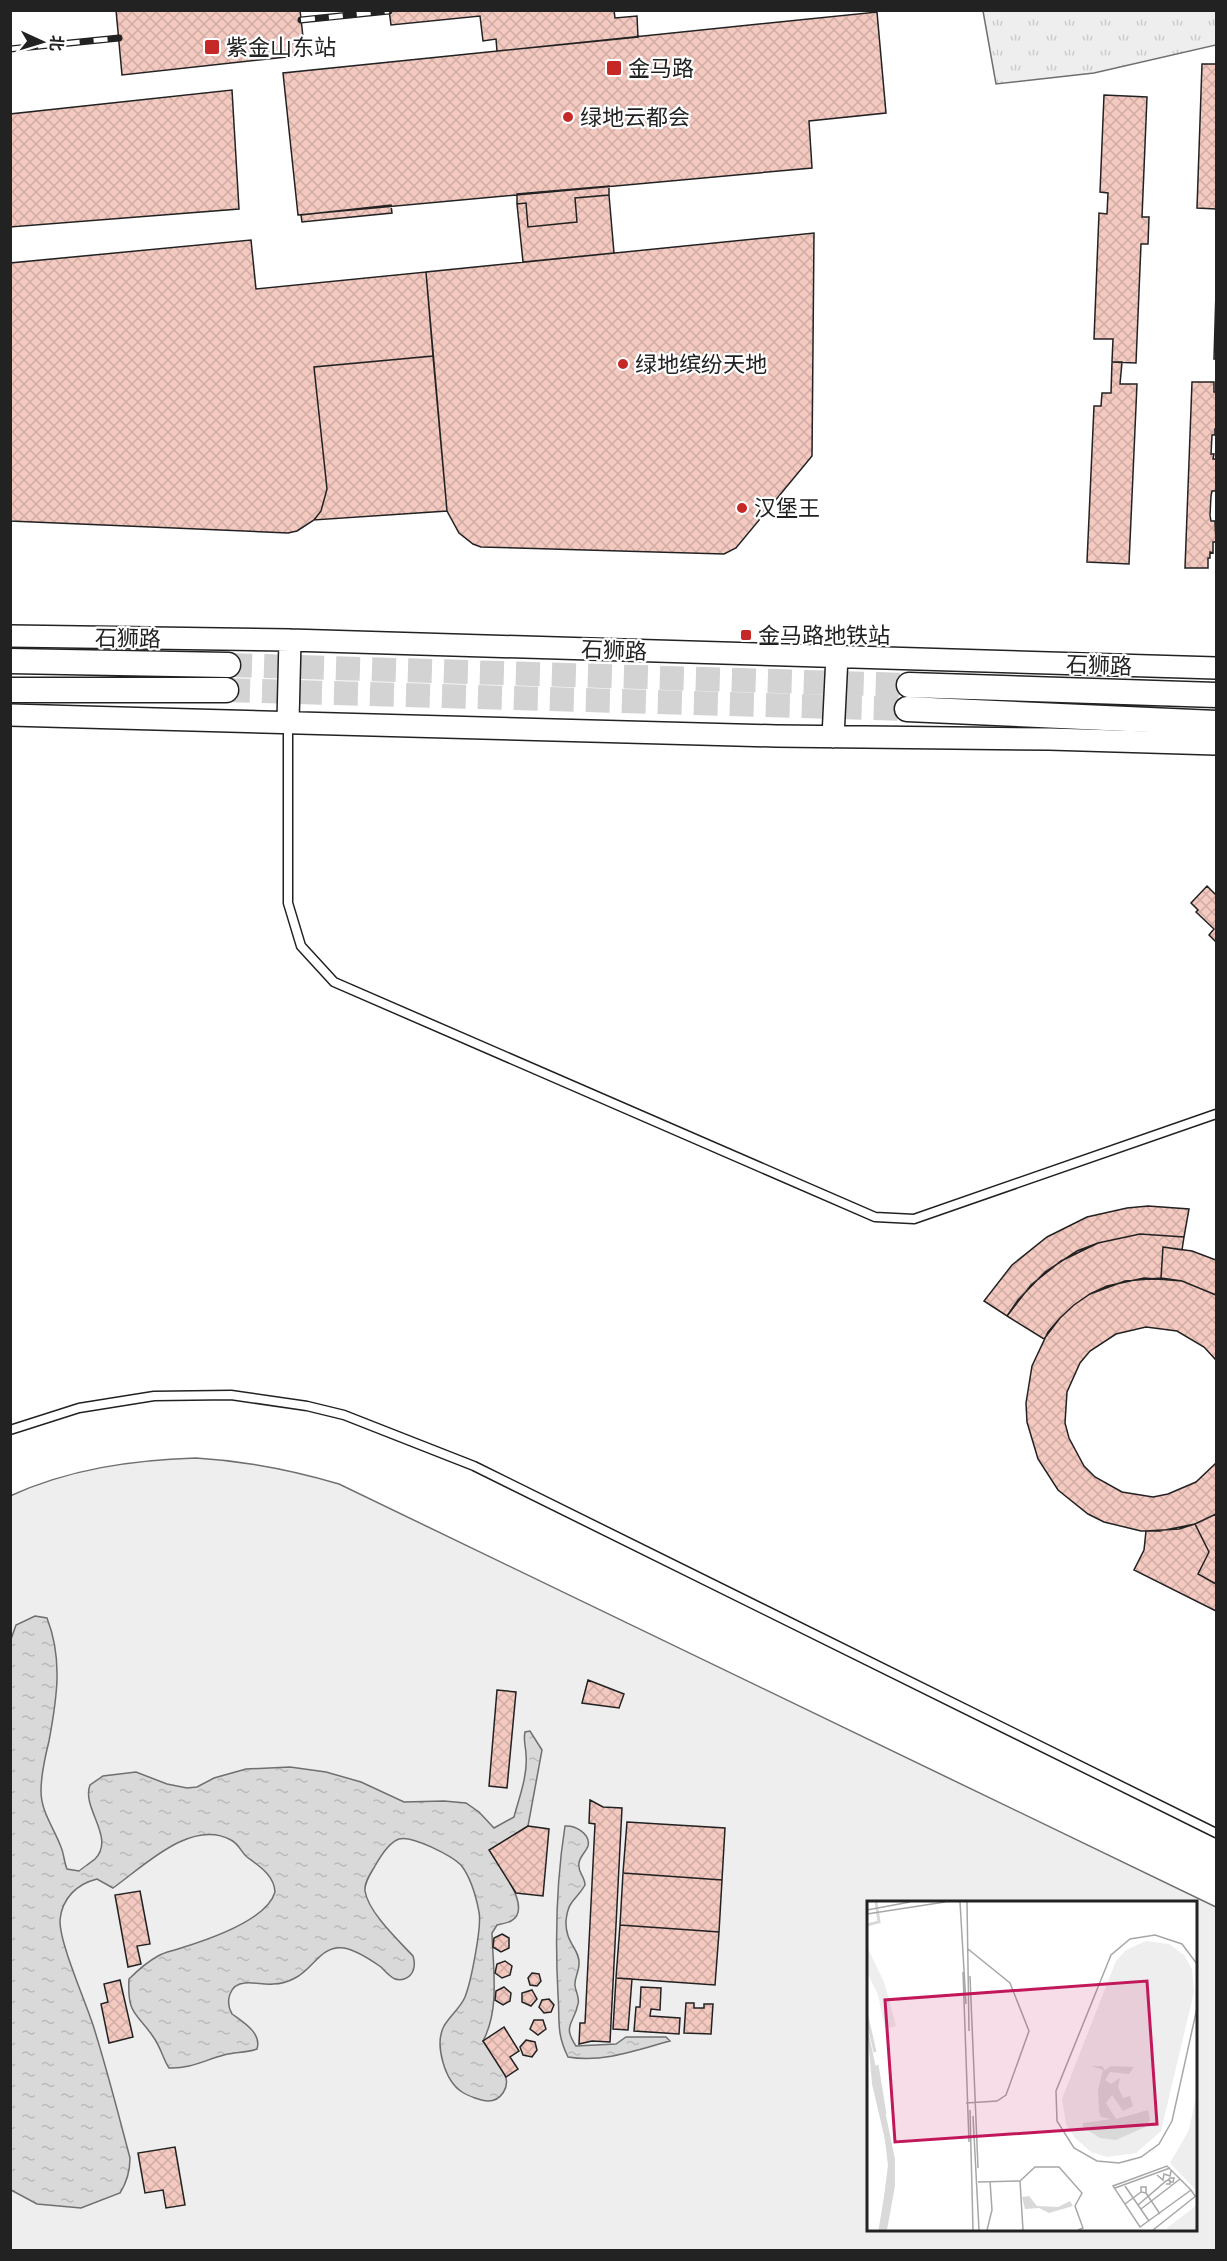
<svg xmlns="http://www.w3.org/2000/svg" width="1227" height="2261" font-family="'PT Sans Narrow','Noto Sans SC',sans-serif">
<defs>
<pattern id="park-tufts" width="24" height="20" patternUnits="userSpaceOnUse" patternTransform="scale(1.5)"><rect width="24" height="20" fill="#eee"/><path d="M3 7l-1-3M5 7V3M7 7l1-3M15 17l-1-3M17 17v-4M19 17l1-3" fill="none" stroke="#ccc"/></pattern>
<pattern id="water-ripples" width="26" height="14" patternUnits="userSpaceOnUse" patternTransform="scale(1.5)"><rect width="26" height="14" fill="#d9d9d9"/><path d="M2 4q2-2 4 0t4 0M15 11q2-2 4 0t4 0" fill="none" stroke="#bababa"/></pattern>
<pattern id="building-cross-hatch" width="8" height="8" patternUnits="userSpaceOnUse" patternTransform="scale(1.5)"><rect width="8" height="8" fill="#f3c9c0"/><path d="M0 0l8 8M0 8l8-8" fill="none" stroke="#d0aca5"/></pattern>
</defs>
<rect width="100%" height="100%" fill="#fff"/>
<path fill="#eee" stroke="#6f6f6f" stroke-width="1.5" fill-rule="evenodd" d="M196 1458C246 1461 292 1470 339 1484L1216 1907V2250H11L10 1496C69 1469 132 1460 196 1458ZM868 1902H1196V2230H868Z"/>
<path fill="url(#park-tufts)" stroke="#6f6f6f" stroke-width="1.5" d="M983 11H1216V45L1094 73 996 84Z"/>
<path fill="url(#water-ripples)" stroke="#6f6f6f" stroke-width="1.5" d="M35 1616 47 1618C63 1659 57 1698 49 1741 45 1757 41 1774 41 1791 41 1812 54 1828 61 1847 64 1854 64 1862 67 1869L79 1871C84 1867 90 1863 95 1859 116 1838 81 1808 90 1785L103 1776 136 1772 167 1784 187 1788 197 1787 214 1778 246 1769 290 1767 326 1772 361 1782 404 1802 444 1801 466 1803 479 1812 494 1828 514 1817C519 1798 528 1775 526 1755 526 1746 523 1741 525 1732L530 1731 542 1750 528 1826 490 1850C498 1865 534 1909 511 1921 507 1923 501 1924 497 1925L492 1933C493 1969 500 2009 483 2041 490 2052 501 2063 505 2075 510 2087 501 2101 488 2101 482 2101 468 2096 462 2092 445 2081 434 2045 444 2026 450 2016 461 2007 465 1997 471 1982 482 1926 479 1912 476 1896 471 1878 461 1865 452 1856 412 1835 399 1839 390 1842 380 1857 375 1866 371 1873 364 1882 365 1891 368 1912 399 1941 413 1956 416 1965 414 1976 404 1979 402 1980 397 1980 395 1979 390 1977 385 1971 381 1967 371 1960 356 1950 344 1948 320 1945 313 1970 295 1978 288 1982 280 1984 273 1984 264 1985 254 1982 245 1983 229 1984 225 2002 232 2014 243 2022 262 2033 257 2049 246 2053 235 2052 224 2055 205 2060 190 2069 169 2068 163 2059 161 2048 154 2038 137 2012 127 2016 129 1979 138 1970 147 1962 158 1956 165 1952 173 1951 181 1948 207 1940 267 1920 275 1892 274 1875 259 1866 247 1857 241 1852 239 1844 231 1840 191 1818 143 1867 113 1888L97 1879C77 1884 62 1898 60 1920 59 1942 85 2000 93 2025 107 2069 118 2113 130 2158 130 2171 127 2182 120 2193L81 2208 37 2204 11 2190 10 1642 16 1625Z
M565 1826C575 1825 591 1834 588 1846 586 1852 580 1856 579 1863 577 1872 585 1876 585 1885 577 1900 568 1899 566 1921 565 1943 580 1949 579 1964 579 1972 574 1978 575 1986 576 1992 580 1999 578 2004 574 2024 562 2025 576 2046L616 2044 626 2037H666L670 2041C637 2050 603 2063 568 2057 556 2033 560 2021 558 1995 555 1938 556 1883 565 1826Z"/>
<path fill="url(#building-cross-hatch)" stroke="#222" stroke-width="1.5" d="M116 10H300L305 55 122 75Z
M614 10 615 18 637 16 638 37 497 51 496 39 483 41 480 16 391 25 389 10Z
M877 12 886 113 809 121 812 168 298 215 283 73Z
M1202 64H1216V209L1197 208Z
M232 90 239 209 10 227V114Z
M1104 95 1147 97 1142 217H1149L1148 244H1141L1136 363 1112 362 1113 339H1094L1099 213 1107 214 1108 193 1100 192Z
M609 186V195L575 198 577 222 528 227 526 203 517 204V194Z
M609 195 614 253 523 262 517 204 526 203 528 227 577 222 575 198Z
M391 205 392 213 302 222 301 215Z
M814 233 812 456 736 548 724 554 481 547 473 544 459 533 447 511 426 272Z
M251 240 256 289 426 272 433 356 314 367 327 489 321 511 314 520 297 531 288 533 10 521V263Z
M1216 291V359H1214Z
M433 356 447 511 314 520 321 511 327 489 314 367Z
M1112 362H1122L1120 384H1137L1129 564 1087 562 1094 406H1101L1102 393H1111Z
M1192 382H1214V392H1216V429H1215V435H1212L1211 454H1214L1213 459H1216V491H1212L1211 496 1210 515 1211 521H1215L1216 542H1213V553L1210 552V558H1208V568H1185Z
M1207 886 1216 895V942L1209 935 1214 929 1196 912 1198 910 1191 903Z
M1148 1206 1189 1209 1184 1237 1140 1234 1098 1243 1077 1251 1045 1272 1018 1300 1007 1316 984 1301 1012 1265 1047 1237 1087 1217 1127 1208Z
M1140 1234 1184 1237 1182 1250 1163 1247 1161 1278 1125 1281 1090 1294 1074 1305 1060 1318 1044 1339 1007 1316 1031 1285 1061 1261 1098 1243Z
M1163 1247 1192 1251 1216 1260V1295L1182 1281 1161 1278Z
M1144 1278 1182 1281 1216 1295V1360L1204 1347 1177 1331 1146 1327 1116 1334 1090 1351 1080 1363 1067 1392 1065 1423 1069 1438 1084 1466 1095 1477 1122 1492 1153 1497 1168 1494 1196 1482 1216 1463V1514L1195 1524 1160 1531H1141L1104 1522 1088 1514 1058 1490 1038 1459 1027 1422 1026 1403 1032 1366 1048 1332 1060 1318 1074 1305 1090 1294 1107 1286Z
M1216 1514V1584L1198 1574 1209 1552 1195 1524Z
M1195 1524 1209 1552 1198 1574 1216 1584V1611L1134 1570 1144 1550 1146 1531 1179 1529Z
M588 1680 624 1694 619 1708 582 1703Z
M497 1690 516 1692 507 1788 489 1786Z
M590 1800 603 1807 622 1808 610 2042 592 2041 579 2044 580 2023H585L595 1824 589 1823Z
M627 1822 725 1828 722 1880 623 1873Z
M528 1826 549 1829 543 1896 516 1893 489 1850Z
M623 1873 722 1880 719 1932 620 1925Z
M140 1891 150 1944 137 1946 141 1964 128 1967 115 1895Z
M620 1925 719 1932 715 1985 616 1978Z
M502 1934 509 1938V1948L501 1952 493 1947 494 1938Z
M505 1961 512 1966 510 1975 502 1978 495 1973 497 1964Z
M532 1973 539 1974 541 1981 537 1986 530 1985 528 1978Z
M616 1978 632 1979 628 2030 613 2029Z
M120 1980 133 2037 109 2043 101 2004 108 2002 104 1984Z
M504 1987 511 1993 510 2001 503 2005 495 2000 496 1991Z
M641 1987 661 1988 660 2010 651 2009 650 2016 680 2018 679 2034 634 2031 636 2007H640Z
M532 1990 537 1999 531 2006 522 2002V1993Z
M549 1999 554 2005 551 2012 544 2013 539 2007 542 2000Z
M686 2003H694V2008H704V2004H713L711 2034 684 2033Z
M534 2020H543L546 2029 538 2035 530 2029Z
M504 2027 519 2051 510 2057 518 2069 506 2077 483 2041Z
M526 2040 535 2042 537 2050 532 2057 523 2055 520 2047Z
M175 2147 185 2205 166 2208 163 2190 145 2193 138 2153Z"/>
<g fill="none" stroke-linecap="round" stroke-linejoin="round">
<path stroke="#d3d3d3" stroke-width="24" stroke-dasharray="24 12" stroke-linecap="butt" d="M228 665 909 685
M226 690 907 709"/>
<defs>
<path id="service" d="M288 722V903L301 946 334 982 875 1217 914 1219 1216 1114
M10 1430 79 1408 154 1396 231 1395 307 1406 344 1415 474 1466 1216 1833"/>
<path id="tertiary" d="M10 636 290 640 1216 668
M10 715 776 736 1049 739 1216 744
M288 721 290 640
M833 737 837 656"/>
<path id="secondary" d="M10 661 228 665
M909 685 1216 695
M10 690H226
M907 709 1216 723"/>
</defs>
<use href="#service" stroke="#222" stroke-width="11"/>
<use href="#tertiary" stroke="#222" stroke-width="24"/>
<use href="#secondary" stroke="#222" stroke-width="27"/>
<use href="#service" stroke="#fff" stroke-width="8"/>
<use href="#tertiary" stroke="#fff" stroke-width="21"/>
<use href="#secondary" stroke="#fff" stroke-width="24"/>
<defs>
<path id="rail" d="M301 20 389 11
M10 49 119 38"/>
</defs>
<use href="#rail" stroke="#222" stroke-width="7"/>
<use href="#rail" stroke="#fff" stroke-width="4.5" stroke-dasharray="14" stroke-linecap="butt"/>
</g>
<g fill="#c62828" stroke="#fff" stroke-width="2">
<rect x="204" y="39" width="16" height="16" rx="3"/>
<rect x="606" y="60" width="16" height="16" rx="3"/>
<circle cx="568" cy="117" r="6"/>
<circle cx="623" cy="364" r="6"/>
<circle cx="742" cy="508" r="6"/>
<rect x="740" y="629" width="12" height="12" rx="3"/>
</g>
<g text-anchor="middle" stroke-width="4.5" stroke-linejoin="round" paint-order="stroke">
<g font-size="22" fill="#222" stroke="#fff" text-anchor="start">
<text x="226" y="55">紫金山东站</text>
<text x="628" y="76">金马路</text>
<text x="580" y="125">绿地云都会</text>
<text x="635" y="372">绿地缤纷天地</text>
<text x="754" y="516">汉堡王</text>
<text x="758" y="643">金马路地铁站</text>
</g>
<g font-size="22" fill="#222" stroke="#fff">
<text transform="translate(128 638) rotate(1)" y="8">石狮路</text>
<text transform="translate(614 650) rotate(2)" y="8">石狮路</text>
<text transform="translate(1099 665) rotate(2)" y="8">石狮路</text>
</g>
</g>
<g transform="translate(867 1901)">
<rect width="330" height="330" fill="#fff"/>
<path d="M279 40 302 43 317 54 325 68 327 91 294 230 269 252 240 256 224 251 208 237 199 223 195 198 249 60 259 49Z" fill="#eee"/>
<path d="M330 191V290L303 262 322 229ZM330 304V329H302L300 327Z" fill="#eee"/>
<path d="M0 46 17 81 29 125 18 128 11 94 0 71Z" fill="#eee"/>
<path d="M0 124 28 258V285L20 329H13L22 256 5 183ZM224 165H235L238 169 244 165 267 166 262 173 243 171 238 179 244 183 253 177 251 186 256 197 263 195 266 205 256 210 245 194 239 202 249 218 281 209 283 219 278 226 249 239 233 237 216 226V222L244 218 234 216 232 211 231 189 236 169ZM162 295 170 305 191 306 203 300 206 305 182 312 172 307 158 308 155 296Z" fill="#d9d9d9"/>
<path fill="none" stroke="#d9d9d9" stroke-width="3" d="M0 24 12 21 9 1M0 116 8 151M10 164 18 213M13 329 23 269 19 235"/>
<path fill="none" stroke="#a7a7a7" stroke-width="1.5" d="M93 1 99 103M100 1 102 130M0 9 43 1M0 13 78 1M330 63 315 43 288 34 263 38 244 54 189 190 190 220 207 247 230 260 252 262 274 256 292 243 305 220 330 107M96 71 102 241M103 75 111 267M99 202 130 200 139 194 162 130 143 82 101 48M103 209 106 329M106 215 112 329M290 274 296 279 297 273 303 275 304 270M153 280 156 329M111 281 153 280 168 266H192L215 292 208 305 216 327 211 329M258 285 282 320M248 287 303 267M324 289 273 326 246 285 300 265 324 289 328 295M279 292 274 291V286H279V292L293 313M258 303 274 291M271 304 299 280 301 279 303 280 304 281H306L307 277H303L302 278 303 280V283H299M274 308 313 278M120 329 125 309 123 280M286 329 330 294"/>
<path fill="#c2185b" fill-opacity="0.15" stroke="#c2185b" stroke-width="3" d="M280 80 290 223 28 241 18 99Z"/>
<rect width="330" height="330" fill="none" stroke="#222" stroke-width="3"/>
</g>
<rect width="1227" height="2261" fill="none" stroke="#222222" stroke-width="24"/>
<g transform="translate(42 42) rotate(94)" stroke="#ffffff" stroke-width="4.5" paint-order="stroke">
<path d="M0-4.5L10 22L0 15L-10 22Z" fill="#222222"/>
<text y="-9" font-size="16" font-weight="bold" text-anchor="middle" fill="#222222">北</text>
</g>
</svg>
